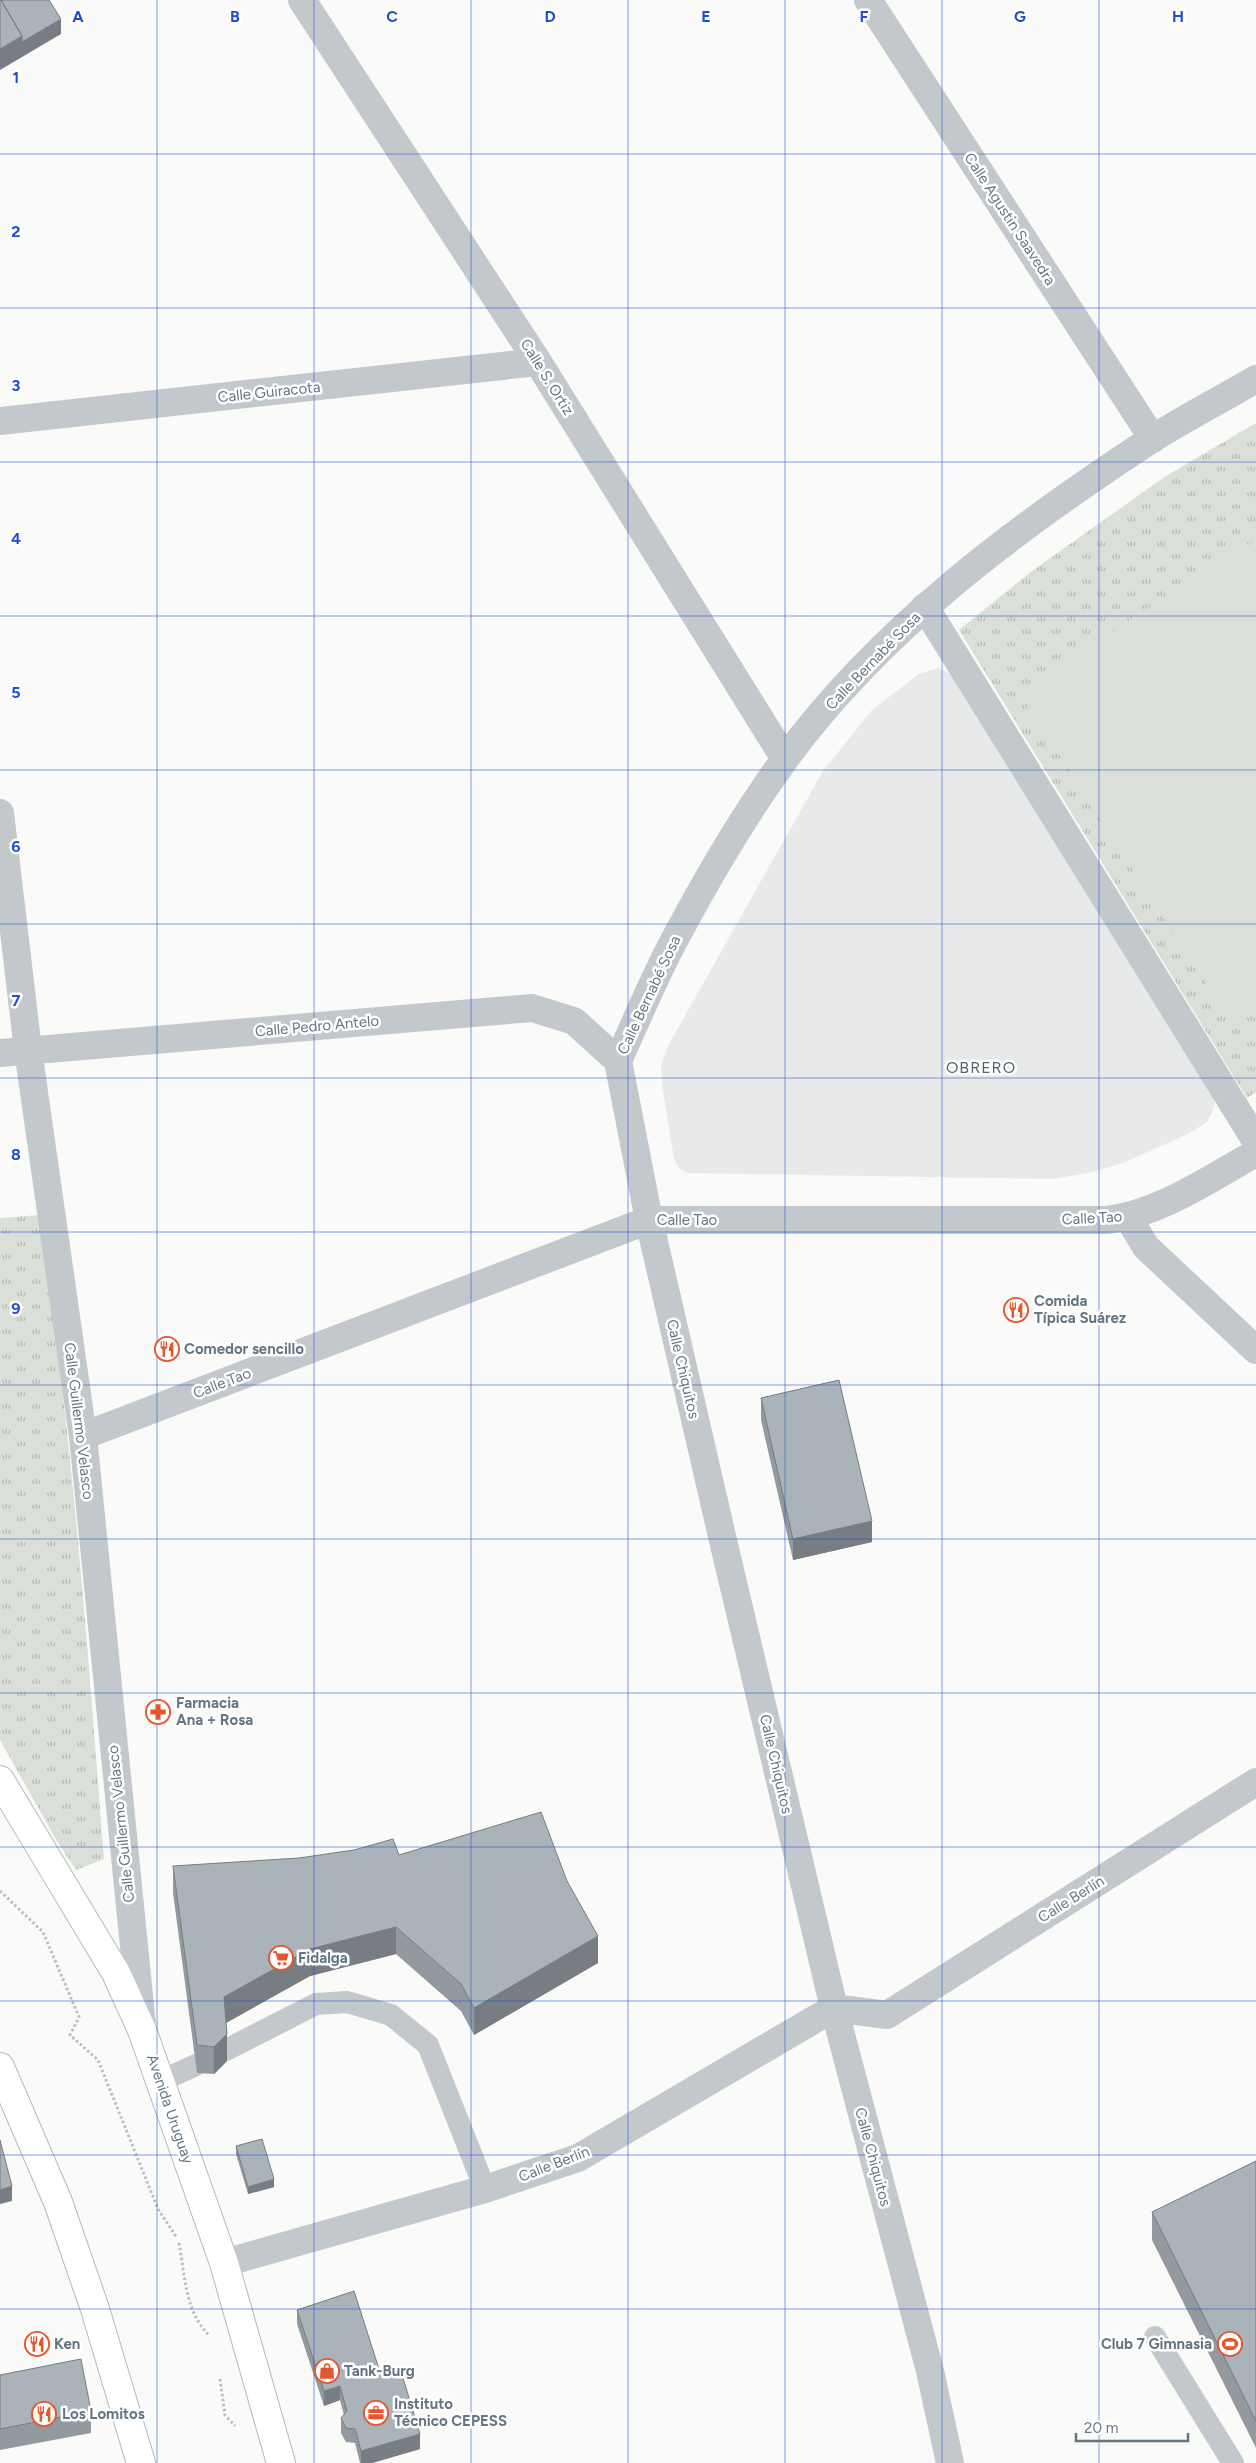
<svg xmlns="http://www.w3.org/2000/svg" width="1256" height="2463" font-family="Figtree,sans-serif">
<defs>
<pattern id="grass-tufts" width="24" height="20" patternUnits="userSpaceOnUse" patternTransform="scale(1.25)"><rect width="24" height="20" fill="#dadfd7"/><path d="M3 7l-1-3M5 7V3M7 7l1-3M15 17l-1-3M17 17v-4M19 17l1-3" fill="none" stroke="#b4b9b4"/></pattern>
</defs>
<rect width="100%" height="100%" fill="#fafaf8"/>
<path fill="#e8e9e9" d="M938 668 954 675 1215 1096 1214 1108 1207 1122 1188 1134 1123 1163 1088 1173 1052 1179 687 1173 679 1168 674 1159 662 1084 661 1065 669 1044 823 771 872 710 919 674Z"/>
<path fill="url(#grass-tufts)" d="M1256 423V1092L1247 1098 959 630 1032 571 1166 476Z
M39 1215C72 1428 87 1643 104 1859L76 1870 58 1843 0 1740V1218Z"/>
<path fill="#dadfd7" d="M1256 540V1004L1230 1021 1018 691Z"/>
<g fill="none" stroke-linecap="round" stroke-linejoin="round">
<defs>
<path id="secondary" d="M0 1780 116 1973 142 2030 224 2263 281 2463
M0 2067 58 2202 95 2309 141 2463"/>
</defs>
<use href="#secondary" stroke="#b3babf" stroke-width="30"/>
<path stroke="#bbbfc2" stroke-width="3" stroke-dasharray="2.5 2.5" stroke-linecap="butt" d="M0 1891 43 1932 79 2017 70 2035 98 2060 158 2209 177 2238
M179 2243C185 2275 185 2312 209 2335
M220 2379 225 2415 235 2426"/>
<path stroke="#c3c8cc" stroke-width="22" d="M226 2050 316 2004 347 2002 391 2015 428 2045 485 2189
M161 2081 196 2065
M1155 2337 1233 2463"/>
<path stroke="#c3c8cc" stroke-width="28" d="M925 607 1256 1141"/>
<path stroke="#c3c8cc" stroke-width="28" d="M302 0 538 362 785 759
M868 0 1153 439
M0 421 538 362
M0 813 28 1050 83 1436 142 2026
M0 1053 532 1008 574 1021 618 1061
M618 1061 649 1220 725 1549 834 2008 930 2371 950 2463
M618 1061C637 1019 655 975 677 935 709 875 745 814 785 759 881 628 1017 527 1152 439 1185 418 1222 399 1256 379
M1128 1217 1146 1247 1256 1350
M83 1436 649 1220H1107C1161 1213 1209 1179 1256 1153
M224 2263 485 2189 578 2158 834 2008 887 2015 1256 1782"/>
<use href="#secondary" stroke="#fff" stroke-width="28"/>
</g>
<path fill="#929a9f" d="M761 1398 872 1542 793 1560 761 1420Z
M399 1855 567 1881 598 1963 474 2035 461 2011 396 1954 310 1976 226 2023 227 2061 214 2074 197 2073 173 1893V1866Z
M236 2146 274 2187 248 2194 236 2154Z
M1256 2161V2448L1152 2240V2212Z
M297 2310 380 2372 420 2449 372 2463H360L355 2443 346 2442 341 2433V2418L344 2415 340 2400 324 2406 297 2324Z
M0 2375 91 2411V2433L0 2450Z"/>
<path fill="#777d82" d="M61 19V34L0 70V49L22 36Z
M872 1521V1542L793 1560V1539Z
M396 1927V1954L310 1976 224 2024V1997L310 1949Z
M598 1936V1963L474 2035V2008Z
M227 2034V2061L214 2074V2047Z
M274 2179V2187L248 2194V2187Z
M12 2186V2201L0 2204V2190Z
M340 2386V2400L324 2406V2391Z
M420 2434V2449L372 2463H361V2451Z"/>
<path fill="#aab3b9" stroke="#777d82" d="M0 0H1L22 36 0 49Z
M1 0H49L61 19 22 42V36Z
M839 1380 872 1521 793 1539 761 1398Z
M541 1812 567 1881 598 1936 474 2008 461 1984 396 1927 310 1949 224 1997 227 2034 214 2047 197 2045 173 1866 299 1858 354 1850 393 1839 399 1855Z
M262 2139 274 2179 248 2187 236 2146Z
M0 2140 12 2186 0 2190Z
M1256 2161V2421L1152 2212Z
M354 2291 380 2372 400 2368 420 2434 361 2451 355 2429 346 2428 341 2418 347 2411 340 2386 324 2391 297 2310Z
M81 2359 91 2411 0 2429V2375Z"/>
<path fill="none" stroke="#1d4ed8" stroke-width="1" stroke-opacity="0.55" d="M157 0V2463M314 0V2463M471 0V2463M628 0V2463M785 0V2463M942 0V2463M1099 0V2463M0 154H1256M0 308H1256M0 462H1256M0 616H1256M0 770H1256M0 924H1256M0 1078H1256M0 1232H1256M0 1385H1256M0 1539H1256M0 1693H1256M0 1847H1256M0 2001H1256M0 2155H1256M0 2309H1256"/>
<defs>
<symbol id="restaurant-ring" viewBox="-11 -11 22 22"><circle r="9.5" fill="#fff" stroke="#e4572e" stroke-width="1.5"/><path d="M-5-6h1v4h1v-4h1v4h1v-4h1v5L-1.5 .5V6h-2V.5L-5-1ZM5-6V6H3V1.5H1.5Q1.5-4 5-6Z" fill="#e4572e"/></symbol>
<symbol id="pharmacy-ring" viewBox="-11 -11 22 22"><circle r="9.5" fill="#fff" stroke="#e4572e" stroke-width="1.5"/><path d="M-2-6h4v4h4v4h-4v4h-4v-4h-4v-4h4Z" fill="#e4572e"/></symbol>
<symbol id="supermarket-ring" viewBox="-11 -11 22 22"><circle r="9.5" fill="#fff" stroke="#e4572e" stroke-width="1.5"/><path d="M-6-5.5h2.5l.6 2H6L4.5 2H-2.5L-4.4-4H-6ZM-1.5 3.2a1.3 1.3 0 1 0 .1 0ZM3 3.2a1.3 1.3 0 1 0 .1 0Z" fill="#e4572e"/></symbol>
<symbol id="stadium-ring" viewBox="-11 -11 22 22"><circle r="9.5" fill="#fff" stroke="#e4572e" stroke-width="1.5"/><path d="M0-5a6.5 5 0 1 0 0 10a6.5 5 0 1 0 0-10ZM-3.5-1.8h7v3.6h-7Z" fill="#e4572e"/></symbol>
<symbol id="shop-ring" viewBox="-11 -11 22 22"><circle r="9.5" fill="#fff" stroke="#e4572e" stroke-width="1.5"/><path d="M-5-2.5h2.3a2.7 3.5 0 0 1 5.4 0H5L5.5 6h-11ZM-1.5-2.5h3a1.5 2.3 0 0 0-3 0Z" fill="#e4572e"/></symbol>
<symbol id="office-ring" viewBox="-11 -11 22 22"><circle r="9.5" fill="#fff" stroke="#e4572e" stroke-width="1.5"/><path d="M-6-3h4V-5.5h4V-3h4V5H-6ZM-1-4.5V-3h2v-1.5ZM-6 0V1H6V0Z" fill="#e4572e"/></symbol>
</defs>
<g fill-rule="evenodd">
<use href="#restaurant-ring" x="1002" y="1296" width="28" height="28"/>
<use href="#restaurant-ring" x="153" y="1335" width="28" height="28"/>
<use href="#pharmacy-ring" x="144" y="1698" width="28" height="28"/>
<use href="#supermarket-ring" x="267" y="1944" width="28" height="28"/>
<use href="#restaurant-ring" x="23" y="2330" width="28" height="28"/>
<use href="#stadium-ring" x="1216" y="2330" width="28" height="28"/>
<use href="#shop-ring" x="313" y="2357" width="28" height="28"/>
<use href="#office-ring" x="362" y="2399" width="28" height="28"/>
<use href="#restaurant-ring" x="30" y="2400" width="28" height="28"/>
</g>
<g text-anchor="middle" stroke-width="5" stroke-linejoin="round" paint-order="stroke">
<g font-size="15" fill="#657683" stroke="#fff">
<text transform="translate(1010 219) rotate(57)" y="5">Calle Agustin Saavedra</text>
<text transform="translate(547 377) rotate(58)" y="5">Calle S. Ortiz</text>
<text transform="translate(269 392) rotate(-6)" y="5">Calle Guiracota</text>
<text transform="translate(873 661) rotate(-46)" y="5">Calle Bernabé Sosa</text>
<text transform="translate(649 995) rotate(-65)" y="5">Calle Bernabé Sosa</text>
<text transform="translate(317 1026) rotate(-5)" y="5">Calle Pedro Antelo</text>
<text transform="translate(1092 1218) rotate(-3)" y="5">Calle Tao</text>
<text x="687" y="1225">Calle Tao</text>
<text transform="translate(683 1369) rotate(77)" y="5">Calle Chiquitos</text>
<text transform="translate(222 1383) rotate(-21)" y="5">Calle Tao</text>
<text transform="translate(79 1421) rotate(83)" y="5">Calle Guillermo Velasco</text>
<text transform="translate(776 1764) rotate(77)" y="5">Calle Chiquitos</text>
<text transform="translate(121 1824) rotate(-96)" y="5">Calle Guillermo Velasco</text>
<text transform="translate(1071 1899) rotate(-32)" y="5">Calle Berlín</text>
<text transform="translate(170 2109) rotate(71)" y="5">Avenida Uruguay</text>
<text transform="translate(873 2157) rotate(75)" y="5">Calle Chiquitos</text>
<text transform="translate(554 2164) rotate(-21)" y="5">Calle Berlín</text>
</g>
<g font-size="15" font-weight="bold" fill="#657683" stroke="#fff" text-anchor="start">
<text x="1034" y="1306">Comida<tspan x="1034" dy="17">Típica Suárez</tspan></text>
<text x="184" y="1354">Comedor sencillo</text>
<text x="176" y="1708">Farmacia<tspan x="176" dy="17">Ana + Rosa</tspan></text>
<text x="298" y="1963">Fidalga</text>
<text x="54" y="2349">Ken</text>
<text x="1212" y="2349" text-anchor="end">Club 7 Gimnasia</text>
<text x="344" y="2376">Tank-Burg</text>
<text x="394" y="2409">Instituto<tspan x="394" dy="17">Técnico CEPESS</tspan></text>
<text x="62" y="2419">Los Lomitos</text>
</g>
<g font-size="16" letter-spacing="1" fill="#57646e" stroke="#fff">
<text x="981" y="1073">OBRERO</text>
</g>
</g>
<g font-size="16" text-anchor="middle" font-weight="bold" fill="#1d4ed8" stroke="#fff" stroke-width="5" stroke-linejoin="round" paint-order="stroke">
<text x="78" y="22">A</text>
<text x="235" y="22">B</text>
<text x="392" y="22">C</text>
<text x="550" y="22">D</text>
<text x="706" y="22">E</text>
<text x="864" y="22">F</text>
<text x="1020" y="22">G</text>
<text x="1178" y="22">H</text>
<text x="16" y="83">1</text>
<text x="16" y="237">2</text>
<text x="16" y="391">3</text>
<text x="16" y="544">4</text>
<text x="16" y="698">5</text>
<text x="16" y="852">6</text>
<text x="16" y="1006">7</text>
<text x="16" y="1160">8</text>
<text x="16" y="1314">9</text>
</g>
<path d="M1076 2433v8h112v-8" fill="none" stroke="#657683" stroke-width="2.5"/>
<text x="1084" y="2433" font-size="15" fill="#657683" stroke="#ffffff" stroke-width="4" paint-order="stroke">20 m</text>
</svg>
